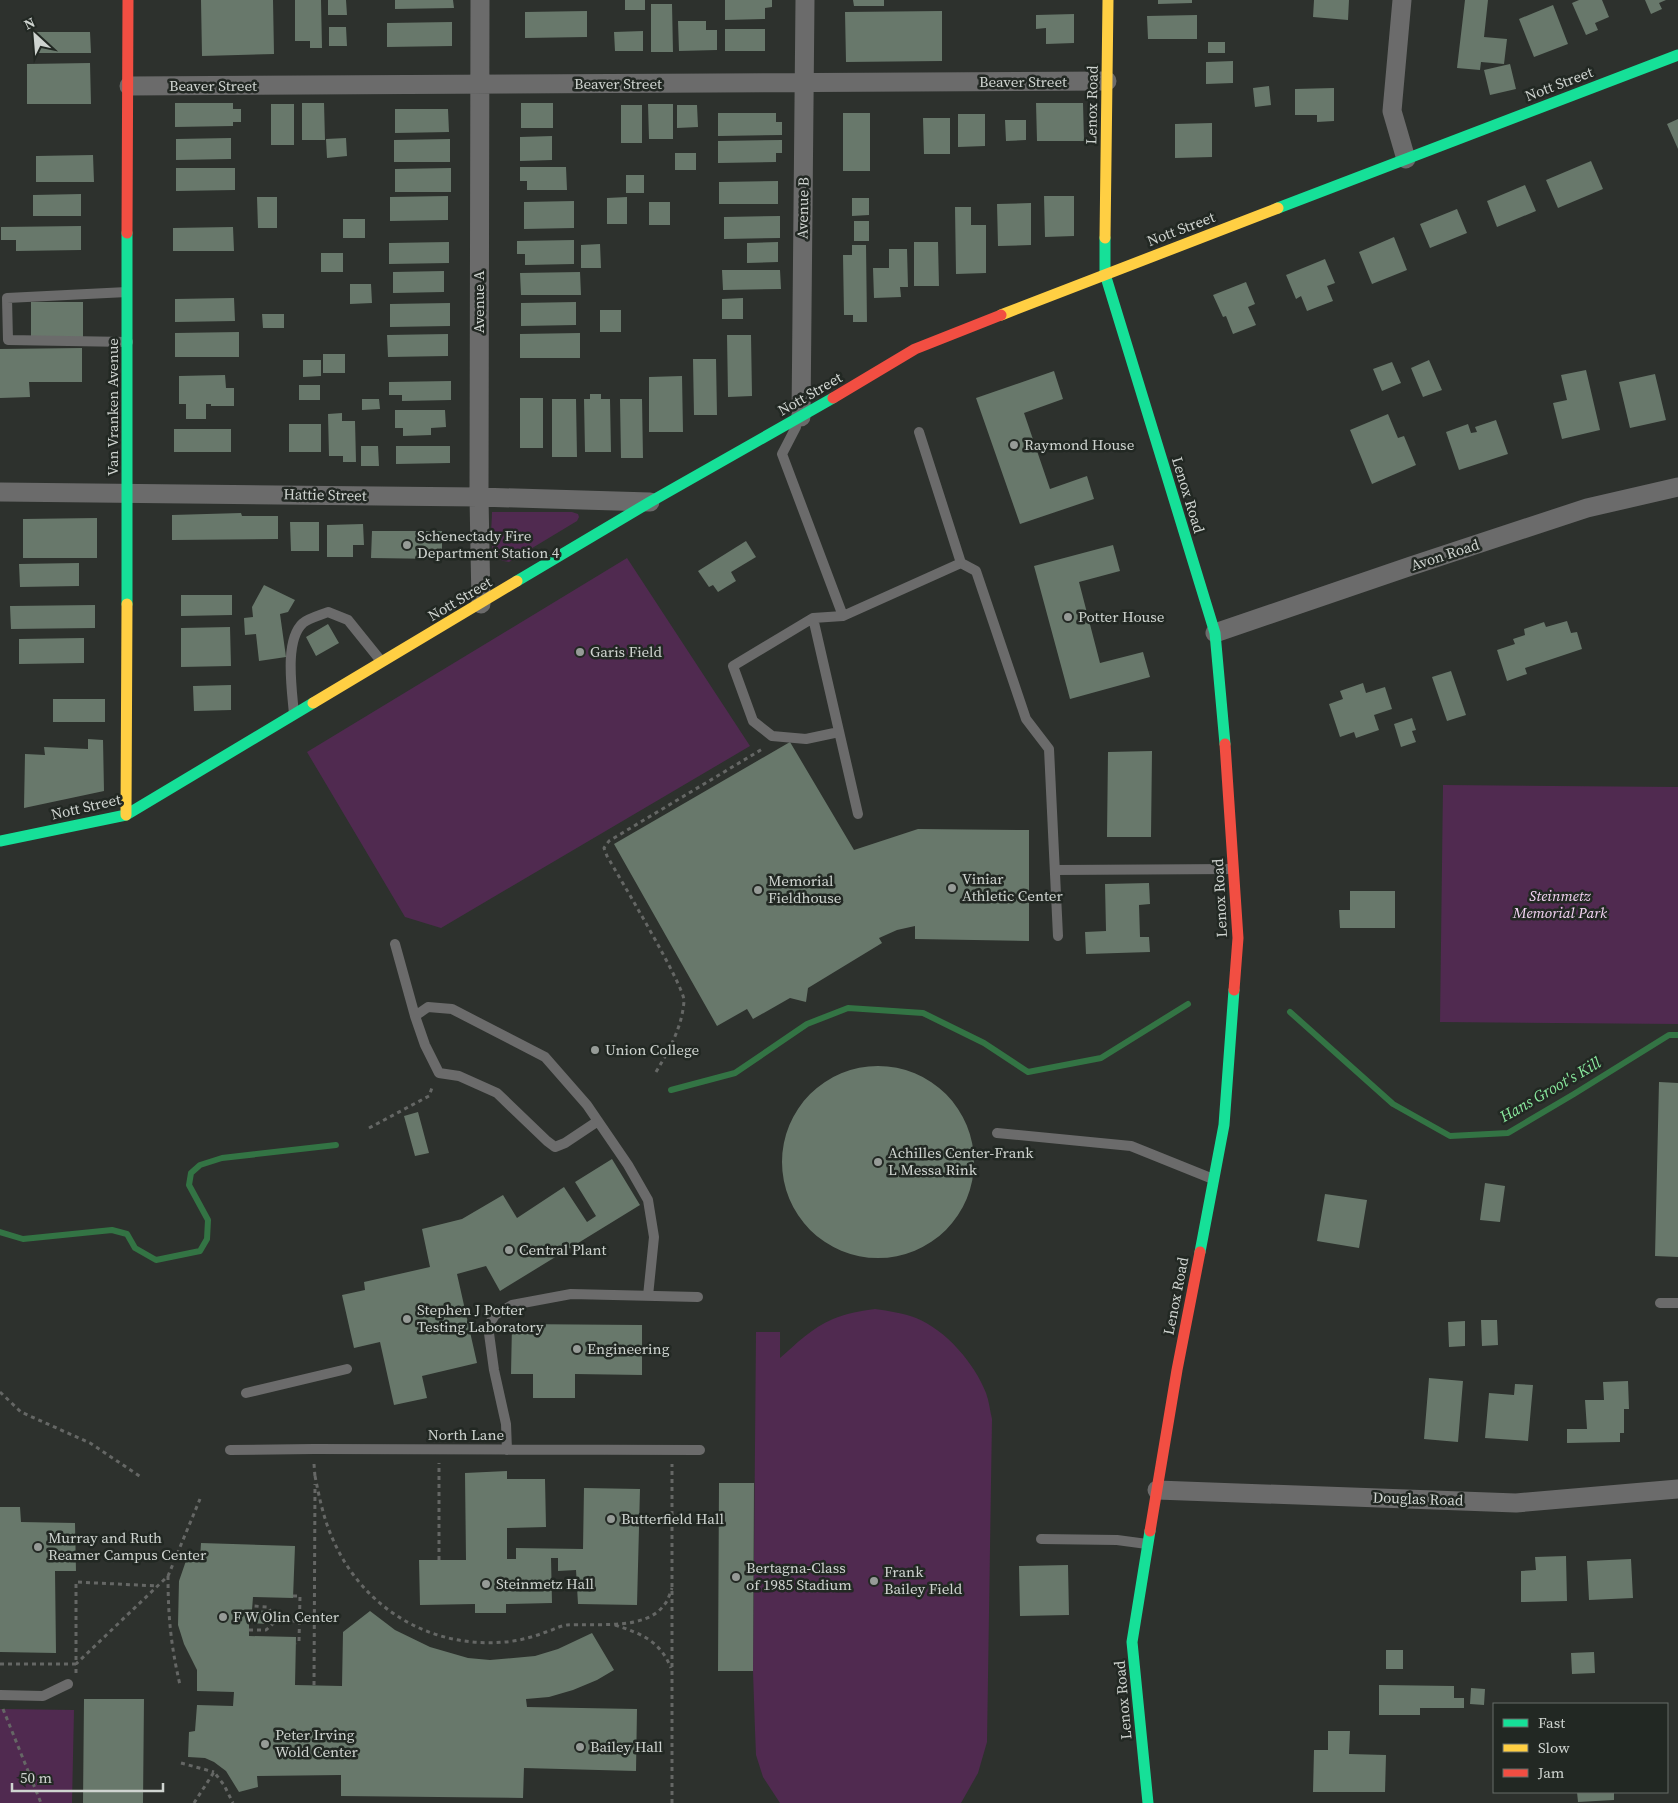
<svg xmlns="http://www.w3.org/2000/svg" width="1678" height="1803" font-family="'Source Serif 4',serif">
<rect width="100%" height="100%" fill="#2d312d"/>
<path fill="#502a50" d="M492 512H572L578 514 579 517 577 521 509 562C485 560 492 530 492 512Z
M627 558 750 746 441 928 405 917 307 752Z
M1443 785 1678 787V1024L1440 1022Z
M875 1309C889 1311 903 1313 916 1318 946 1330 975 1364 986 1393 989 1401 990 1411 992 1419L987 1742 978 1773 961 1803H780L763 1777 756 1755 755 1730 753 1671 756 1332H780V1358C796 1344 813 1327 833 1319 847 1313 861 1311 875 1309Z
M0 1709 74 1710 72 1803H0Z"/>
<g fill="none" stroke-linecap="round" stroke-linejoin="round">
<path stroke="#337444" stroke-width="6" d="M1290 1012 1393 1104 1450 1136 1508 1133 1574 1094 1669 1035H1678
M671 1090 735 1073 807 1024 848 1008 923 1013 984 1043 1028 1072 1101 1058 1188 1004
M0 1232 23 1239 112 1230 127 1234 135 1248 156 1260 200 1251 207 1239 208 1220 189 1185 191 1173 200 1165 222 1158 336 1145"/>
</g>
<path fill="#68786b" d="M201 0H273L274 54 202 56Z
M295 0H321L322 48H310V41H295Z
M328 0H346L347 15H328Z
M395 0H453L454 8 395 9Z
M625 0H645V10H625Z
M725 0H772V7L765 8V19L725 20Z
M853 0H884V6H854Z
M1158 0H1192V3L1158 4Z
M1314 0H1349L1348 20 1313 17Z
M1465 0H1488L1484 37 1507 39 1504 64 1481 62 1480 70 1457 68Z
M1579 0H1602L1609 17 1595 23 1598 30 1586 35 1572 3Z
M1645 0H1666L1659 3 1662 9 1651 14Z
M651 4H672L673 52H651Z
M1553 5 1568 44 1534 57 1519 19Z
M587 11V37L525 38V12Z
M942 11V61L846 62 845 12Z
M1074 14V43L1046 44V28L1036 29V15Z
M1197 15V39H1148L1147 16Z
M678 21H706V30H717V50L679 51Z
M452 22V46L387 47V23Z
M329 27H346L347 46H329Z
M725 29H765V51H725Z
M643 31V51H615L614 32Z
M36 32H90L91 53H36Z
M1208 42H1225V53H1208Z
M1233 61V83L1206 84V62Z
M90 63 91 104H27V64Z
M1510 64 1516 89 1490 95 1484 70Z
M1269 86 1271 105 1255 107 1253 88Z
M1334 88V121L1317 122V115H1295V89Z
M175 103H233V109H241V122H233V126L175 127Z
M302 103H324L325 140H302Z
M521 103H553V128H521Z
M1036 103H1083L1084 141H1037Z
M271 104H294V145H271Z
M648 104H673V139H649Z
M621 105H642V143H621Z
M677 105H697L698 127 677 128Z
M395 109H448L449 132 395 133Z
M718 113H776V122H782V135L718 136Z
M843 113H870V171H843Z
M958 114H985V146L958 147Z
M923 118H950V154H924Z
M1678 119V149L1667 124Z
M1005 120H1026V140L1006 141Z
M1212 123V157L1175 158V124Z
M552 136V160L520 161V137Z
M231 138V159L176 160V139Z
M346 138 347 156 327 158 326 139Z
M450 139V162H394V140Z
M782 140V153H776V162L718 163V141Z
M675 153H696V170H675Z
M93 155 94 182H36V156Z
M1591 161 1603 189 1558 208 1546 180Z
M520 167H566L567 190H527V181H520Z
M176 168H235V190L176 191Z
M451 168V192H395V169Z
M626 175H644V193H626Z
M778 181V204H719V182Z
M1525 185 1536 211 1497 227 1487 201Z
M81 194V216H33V195Z
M448 196V220L390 221V197Z
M1044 196H1074V236L1045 237Z
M257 197H277V228H258Z
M627 197V224H607V198Z
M852 198H869V215L852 216Z
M574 201V228L524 229V202Z
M649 202H670V225H649Z
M1031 203V245L998 246 997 204Z
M955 207H971V225H986V273L956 274Z
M1457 209 1467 233 1430 248 1420 224Z
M780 216V238L724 239V217Z
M343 219H365V238H343Z
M854 221H869V241H854Z
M81 226V250L16 251V240H1V227Z
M233 227 234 251H173V228Z
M1394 237 1407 270 1372 284 1359 252Z
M574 240V264L525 265V254H517V241Z
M449 242V263L389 264V243Z
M778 242V262L747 263V243Z
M914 242H938L939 286H914Z
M600 244 601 268H581V245Z
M852 245H866L867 322H853V315H844L843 255H852Z
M889 249H907L908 287H900L901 297 874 298 873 268H889Z
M321 253H343V272H321Z
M1325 259 1335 283 1327 286 1333 301 1307 311 1301 296 1296 299 1286 275Z
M722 270H780L781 289 723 290Z
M444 271V292L393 293V272Z
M580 272 581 295H521L520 273Z
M1246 282 1255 304 1248 307 1256 325 1233 334 1226 316 1223 317 1213 295Z
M350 284H371L372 303 350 304Z
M234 298 235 321 175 322V299Z
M743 298V319H722V299Z
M31 302H83V338L31 339Z
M576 302V325L521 326V303Z
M450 303V326L390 327V304Z
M600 310H621V332H600Z
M262 314H284V328H263Z
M239 332V357H175V333Z
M580 333V358H520V334Z
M448 334V356L388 357 387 335Z
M727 335H751L752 396 728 397Z
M82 348V382H29L30 397 0 398V349Z
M323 354H345V373H323Z
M693 359H716L717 415H694Z
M303 360H321V376L303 377Z
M1429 360 1442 390 1423 397 1411 368Z
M1392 362 1401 383 1382 391 1373 369Z
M1586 370 1600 430 1562 439 1553 403 1567 400 1561 375Z
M1054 371 1063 399 1024 413 1050 489 1087 476 1094 499 1020 524 976 398Z
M1655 374 1666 420 1630 428 1619 382Z
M225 375 226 388H234V406H211V404H206V419H186V404H179V376Z
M682 376 683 432H649V377Z
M451 381V400L402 401V395H389V382Z
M299 385H320V400H299Z
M590 394H601V399H610L611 452H585L584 399H590Z
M520 398H543V448H520Z
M362 399H379L380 409 362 410Z
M552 399H576L577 457H552Z
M620 399H642L643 458H621Z
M395 410H445L446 427 431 428V435L403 436V428H395Z
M342 413V421H355L356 462H343V456H329L328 414Z
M1388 414 1398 438 1404 436 1416 465 1372 484 1350 430Z
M1496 420 1508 454 1459 470 1446 432 1468 424 1471 433 1477 432 1475 427Z
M289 424H321V452H289Z
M174 429H231V452H174Z
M361 446H378L379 466H361Z
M396 446H450V463L396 464Z
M241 513 242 516H278V539L172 540V515Z
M97 518V558H23V519Z
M290 522H319V551H291Z
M363 524 364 545H353V557H327V525Z
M372 531H442V559L371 558Z
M746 541 756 557 731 572 736 581 718 592 713 585 709 587 698 571Z
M1113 545 1120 571 1079 582 1100 663 1143 652 1150 677 1070 699 1034 566Z
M79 563V586L20 587 19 564Z
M264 585 295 600 288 612 280 614 286 657 259 661 256 634 245 635 244 618 253 617 252 607Z
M181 595H232V615L181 616Z
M95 605V628L11 629 10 606Z
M1567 621 1571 633 1577 632 1582 649 1525 668 1527 674 1507 681 1497 650 1515 644 1513 639 1525 635 1524 629 1544 622 1546 627Z
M328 624 339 643 316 656 306 637Z
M230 627 231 666 181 667V628Z
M84 638V663L19 664V639Z
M1451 671 1466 715 1447 721 1432 677Z
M1363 683 1366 693 1385 687 1392 709 1374 715 1379 730 1356 738 1354 732 1340 737 1329 704 1343 699 1340 691Z
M231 685V710L194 711 193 686Z
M53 699H105V722H53Z
M1412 718 1416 730 1412 731 1416 742 1401 747 1394 724Z
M88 739 103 740 104 791 24 808 25 754 45 755 44 747 88 749Z
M790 742 854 850 918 829 1029 830V941L915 939V926L897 930 879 938 882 943 808 988 806 1002 790 998 753 1019 747 1009 717 1026 614 844Z
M1152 751 1151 837H1107L1108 752Z
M1149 883 1150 904 1139 905 1140 937H1149L1150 952 1086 954 1085 932 1106 931 1105 884Z
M1350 891H1395V928H1340L1339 910H1350Z
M782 1162a96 96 0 1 1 192 0a96 96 0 1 1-192 0Z
M1659 1082 1678 1083V1257L1655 1256Z
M418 1112 429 1153 415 1156 404 1116Z
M612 1159 640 1205 500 1291 486 1266 457 1274 477 1363 422 1376 427 1398 394 1405 380 1342 354 1348 342 1295 365 1290 364 1282 430 1267 422 1229 462 1219 503 1195 517 1218 564 1187 587 1222 596 1216 575 1182Z
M1485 1183 1505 1186 1500 1222 1480 1220Z
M1325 1194 1367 1200 1359 1248 1317 1241Z
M1481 1320H1497L1498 1345 1482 1346Z
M1465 1321V1346L1449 1347 1448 1322Z
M512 1324 642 1325V1375L575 1374V1398H533V1374H511Z
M1429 1378 1463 1381 1458 1442 1424 1439Z
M1628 1381 1629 1409H1624V1433H1620V1442L1567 1443V1429H1587L1585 1400H1604L1603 1382Z
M1515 1384 1533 1385 1528 1441 1485 1438 1489 1393 1514 1395Z
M507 1471V1479H545L546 1527 507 1528V1559H516V1548L583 1549 584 1488 640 1489 637 1605 578 1604 576 1570 558 1571V1558H551L552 1603 506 1604V1613H475V1604L420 1605 419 1560H466L465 1473Z
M719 1483H754L753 1671H718Z
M0 1507H20L21 1522 75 1523 76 1571H55L56 1653 0 1652Z
M201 1543 295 1546 293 1598 253 1597 252 1610 268 1611V1624L249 1623V1636L296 1637 295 1685 342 1686 343 1632 370 1611 395 1630 430 1647 468 1658 490 1660 535 1656 558 1649 592 1633 614 1670 597 1680 573 1690 549 1697 526 1699 527 1707 637 1709 636 1771 524 1768 523 1798 341 1796V1775L257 1776 258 1787 239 1792 226 1771 214 1762 205 1758 188 1757 189 1732 195 1731 197 1705 233 1706 234 1692 197 1691V1670L184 1644 178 1625 179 1581 188 1555 200 1559Z
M1566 1556 1567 1601 1521 1602V1571L1536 1570 1535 1557Z
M1631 1559 1633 1598 1589 1600 1587 1561Z
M1068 1565 1069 1615 1020 1616 1019 1566Z
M1386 1650H1403V1669H1386Z
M1594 1652 1595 1673 1572 1674 1571 1653Z
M1379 1685 1454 1686V1698H1464V1708H1420V1715H1379Z
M1471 1688 1485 1689 1484 1705 1470 1704Z
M84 1699H144L143 1803H83Z
M1328 1731H1350L1349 1754 1386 1755 1385 1792H1313L1314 1750H1328Z
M1577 1792H1614V1800L1578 1802Z"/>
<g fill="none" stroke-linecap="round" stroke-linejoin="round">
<path stroke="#656765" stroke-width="3" stroke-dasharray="4 4" stroke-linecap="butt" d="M656 1072C669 1050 682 1028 684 1001 685 987 619 877 607 856L604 848 609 841 764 748
M369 1128 429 1096 433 1085
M0 1392 21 1412 90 1443 141 1477
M314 1464 315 1477
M315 1476C319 1496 323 1516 331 1535 360 1606 428 1649 505 1642 518 1641 533 1637 546 1632 553 1630 559 1626 567 1625 594 1623 646 1631 664 1605 668 1601 670 1593 672 1588
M439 1560V1463
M168 1576C168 1617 171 1646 180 1685
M293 1596H300L299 1642 296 1643
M276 1621H315
M615 1625C642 1634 660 1641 671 1668
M249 1630H266L276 1621 268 1607 253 1606
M0 1664H76V1582L158 1586
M76 1673V1664L168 1576 200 1499
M314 1685 315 1484
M3 1709 41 1803
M181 1763 214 1772
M194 1803 214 1772 224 1785 233 1803
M672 1803V1464"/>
<path stroke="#6b6b6b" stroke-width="10" d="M127 292 7 298 8 340 128 342
M796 427 782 454 843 616 961 563 976 571 1026 719 1049 749 1058 936
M919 432 961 563
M813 618 858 814
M294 714C292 690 284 640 303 623 309 618 321 615 328 612L348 620 381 661
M839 732 806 739 772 736 753 721 733 666 813 618 843 616
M1055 870 1233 869
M395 944 415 1016
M598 1121 565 1143 555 1147 547 1141 497 1093 459 1076 439 1073 425 1045 415 1016 428 1007 452 1009 545 1057 587 1105 628 1165 648 1200 654 1237 648 1296
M997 1133 1131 1146 1213 1179
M1660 1303H1678
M246 1393 347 1369
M230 1450 314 1449 700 1450
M507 1450 506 1424 494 1370 488 1326 495 1315 512 1305 571 1294 698 1297
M1041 1539 1117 1540 1147 1544
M0 1695 43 1696 68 1684"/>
<path stroke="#6b6b6b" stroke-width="19" d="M480 0 479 497 481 604
M1402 0 1392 111 1406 159
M129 86 1107 81
M801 417 805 0
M0 492 479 497 650 502
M1215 633 1411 566 1587 508 1678 487
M1157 1490 1516 1503 1678 1489"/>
<path stroke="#16e098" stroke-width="11" d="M1278 208 1678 55
M1105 238V274L1215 633 1225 744
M517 581 650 502 833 398
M127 604V233
M0 841 126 815 313 703
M1200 1252 1224 1125 1234 990
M1148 1803 1132 1642 1150 1531"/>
<path stroke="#ffcf43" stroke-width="11" d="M1105 238 1108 0
M1001 315 1278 208
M313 703 517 581
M126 815 127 604"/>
<path stroke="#f24e42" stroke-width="11" d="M127 233 128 0
M833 398 915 349 1001 315
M1225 744 1238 938 1234 990
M1150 1531 1177 1370 1200 1252"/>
</g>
<g fill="#969b97" stroke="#222823" stroke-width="2">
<circle cx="1014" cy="445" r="5"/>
<circle cx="407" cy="545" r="5"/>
<circle cx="1068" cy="617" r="5"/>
<circle cx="580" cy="652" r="5"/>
<circle cx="952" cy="888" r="5"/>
<circle cx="758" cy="890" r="5"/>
<circle cx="595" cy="1050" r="5"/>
<circle cx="878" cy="1162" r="5"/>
<circle cx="509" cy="1250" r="5"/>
<circle cx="407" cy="1319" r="5"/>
<circle cx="577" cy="1349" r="5"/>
<circle cx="611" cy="1519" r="5"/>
<circle cx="38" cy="1547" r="5"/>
<circle cx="736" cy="1577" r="5"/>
<circle cx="874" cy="1581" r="5"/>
<circle cx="486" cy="1584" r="5"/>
<circle cx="223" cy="1617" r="5"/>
<circle cx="265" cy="1744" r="5"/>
<circle cx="580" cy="1747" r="5"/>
</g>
<g text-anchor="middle" stroke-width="5" stroke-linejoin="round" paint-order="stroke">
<g font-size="15" fill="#cfd4d0" stroke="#222823">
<text x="1023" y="87">Beaver Street</text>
<text x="618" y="89">Beaver Street</text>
<text transform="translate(1559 84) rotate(-21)" y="5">Nott Street</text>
<text x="213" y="91">Beaver Street</text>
<text transform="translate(1092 105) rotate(-89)" y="5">Lenox Road</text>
<text transform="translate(803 208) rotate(-89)" y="5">Avenue B</text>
<text transform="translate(1181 229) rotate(-21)" y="5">Nott Street</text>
<text transform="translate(479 302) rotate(-90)" y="5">Avenue A</text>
<text transform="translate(810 394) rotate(-30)" y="5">Nott Street</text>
<text transform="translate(113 407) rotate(-90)" y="5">Van Vranken Avenue</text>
<text transform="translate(325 495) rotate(1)" y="5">Hattie Street</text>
<text transform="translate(1188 495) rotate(73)" y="5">Lenox Road</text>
<text transform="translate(1445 555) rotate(-18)" y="5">Avon Road</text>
<text transform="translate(460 599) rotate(-31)" y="5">Nott Street</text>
<text transform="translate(86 807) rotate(-13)" y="5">Nott Street</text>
<text transform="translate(1220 898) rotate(-93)" y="5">Lenox Road</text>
<text transform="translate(1176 1296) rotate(-79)" y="5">Lenox Road</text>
<text x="466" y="1440">North Lane</text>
<text transform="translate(1418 1499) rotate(2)" y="5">Douglas Road</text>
<text transform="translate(1123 1700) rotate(-95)" y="5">Lenox Road</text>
</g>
<g font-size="15" fill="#cfd4d0" stroke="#222823" text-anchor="start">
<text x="1024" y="450">Raymond House</text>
<text x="417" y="541">Schenectady Fire<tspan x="417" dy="17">Department Station 4</tspan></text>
<text x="1078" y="622">Potter House</text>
<text x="590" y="657">Garis Field</text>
<text x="962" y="884">Viniar<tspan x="962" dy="17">Athletic Center</tspan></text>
<text x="768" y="886">Memorial<tspan x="768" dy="17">Fieldhouse</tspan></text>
<text x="605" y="1055">Union College</text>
<text x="888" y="1158">Achilles Center-Frank<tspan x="888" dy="17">L Messa Rink</tspan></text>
<text x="519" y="1255">Central Plant</text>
<text x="417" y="1315">Stephen J Potter<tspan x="417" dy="17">Testing Laboratory</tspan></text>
<text x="587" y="1354">Engineering</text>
<text x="621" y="1524">Butterfield Hall</text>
<text x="48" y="1543">Murray and Ruth<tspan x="48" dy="17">Reamer Campus Center</tspan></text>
<text x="746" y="1573">Bertagna-Class<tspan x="746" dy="17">of 1985 Stadium</tspan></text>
<text x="884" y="1577">Frank<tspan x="884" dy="17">Bailey Field</tspan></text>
<text x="496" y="1589">Steinmetz Hall</text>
<text x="233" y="1622">F W Olin Center</text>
<text x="275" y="1740">Peter Irving<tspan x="275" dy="17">Wold Center</tspan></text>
<text x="590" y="1752">Bailey Hall</text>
</g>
<g font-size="15" font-style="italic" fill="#f6d6f6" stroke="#222823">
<text x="1560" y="901">Steinmetz<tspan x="1560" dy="17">Memorial Park</tspan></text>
</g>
<g font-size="16" font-style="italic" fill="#89e99e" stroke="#222823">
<text transform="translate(1550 1089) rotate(-30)" y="6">Hans Groot's Kill</text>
</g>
</g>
<rect x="1493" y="1703" width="175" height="90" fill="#222823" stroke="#676d68"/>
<rect x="1503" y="1719" width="25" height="8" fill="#16e098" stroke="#676d68"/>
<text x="1538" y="1728" font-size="15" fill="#cfd4d0">Fast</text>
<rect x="1503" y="1744" width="25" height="8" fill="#ffcf43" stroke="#676d68"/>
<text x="1538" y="1753" font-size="15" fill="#cfd4d0">Slow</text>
<rect x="1503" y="1769" width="25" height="8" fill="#f24e42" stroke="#676d68"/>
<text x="1538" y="1778" font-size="15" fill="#cfd4d0">Jam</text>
<g transform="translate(35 35) rotate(334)" stroke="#222823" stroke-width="4" paint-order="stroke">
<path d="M0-4L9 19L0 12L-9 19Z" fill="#cfd4d0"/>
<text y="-8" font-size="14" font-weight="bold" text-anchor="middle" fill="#cfd4d0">N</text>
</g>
<path d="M12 1783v8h151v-8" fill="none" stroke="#cfd4d0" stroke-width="2.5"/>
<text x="20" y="1783" font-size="15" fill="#cfd4d0" stroke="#222823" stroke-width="4" paint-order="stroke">50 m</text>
</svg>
